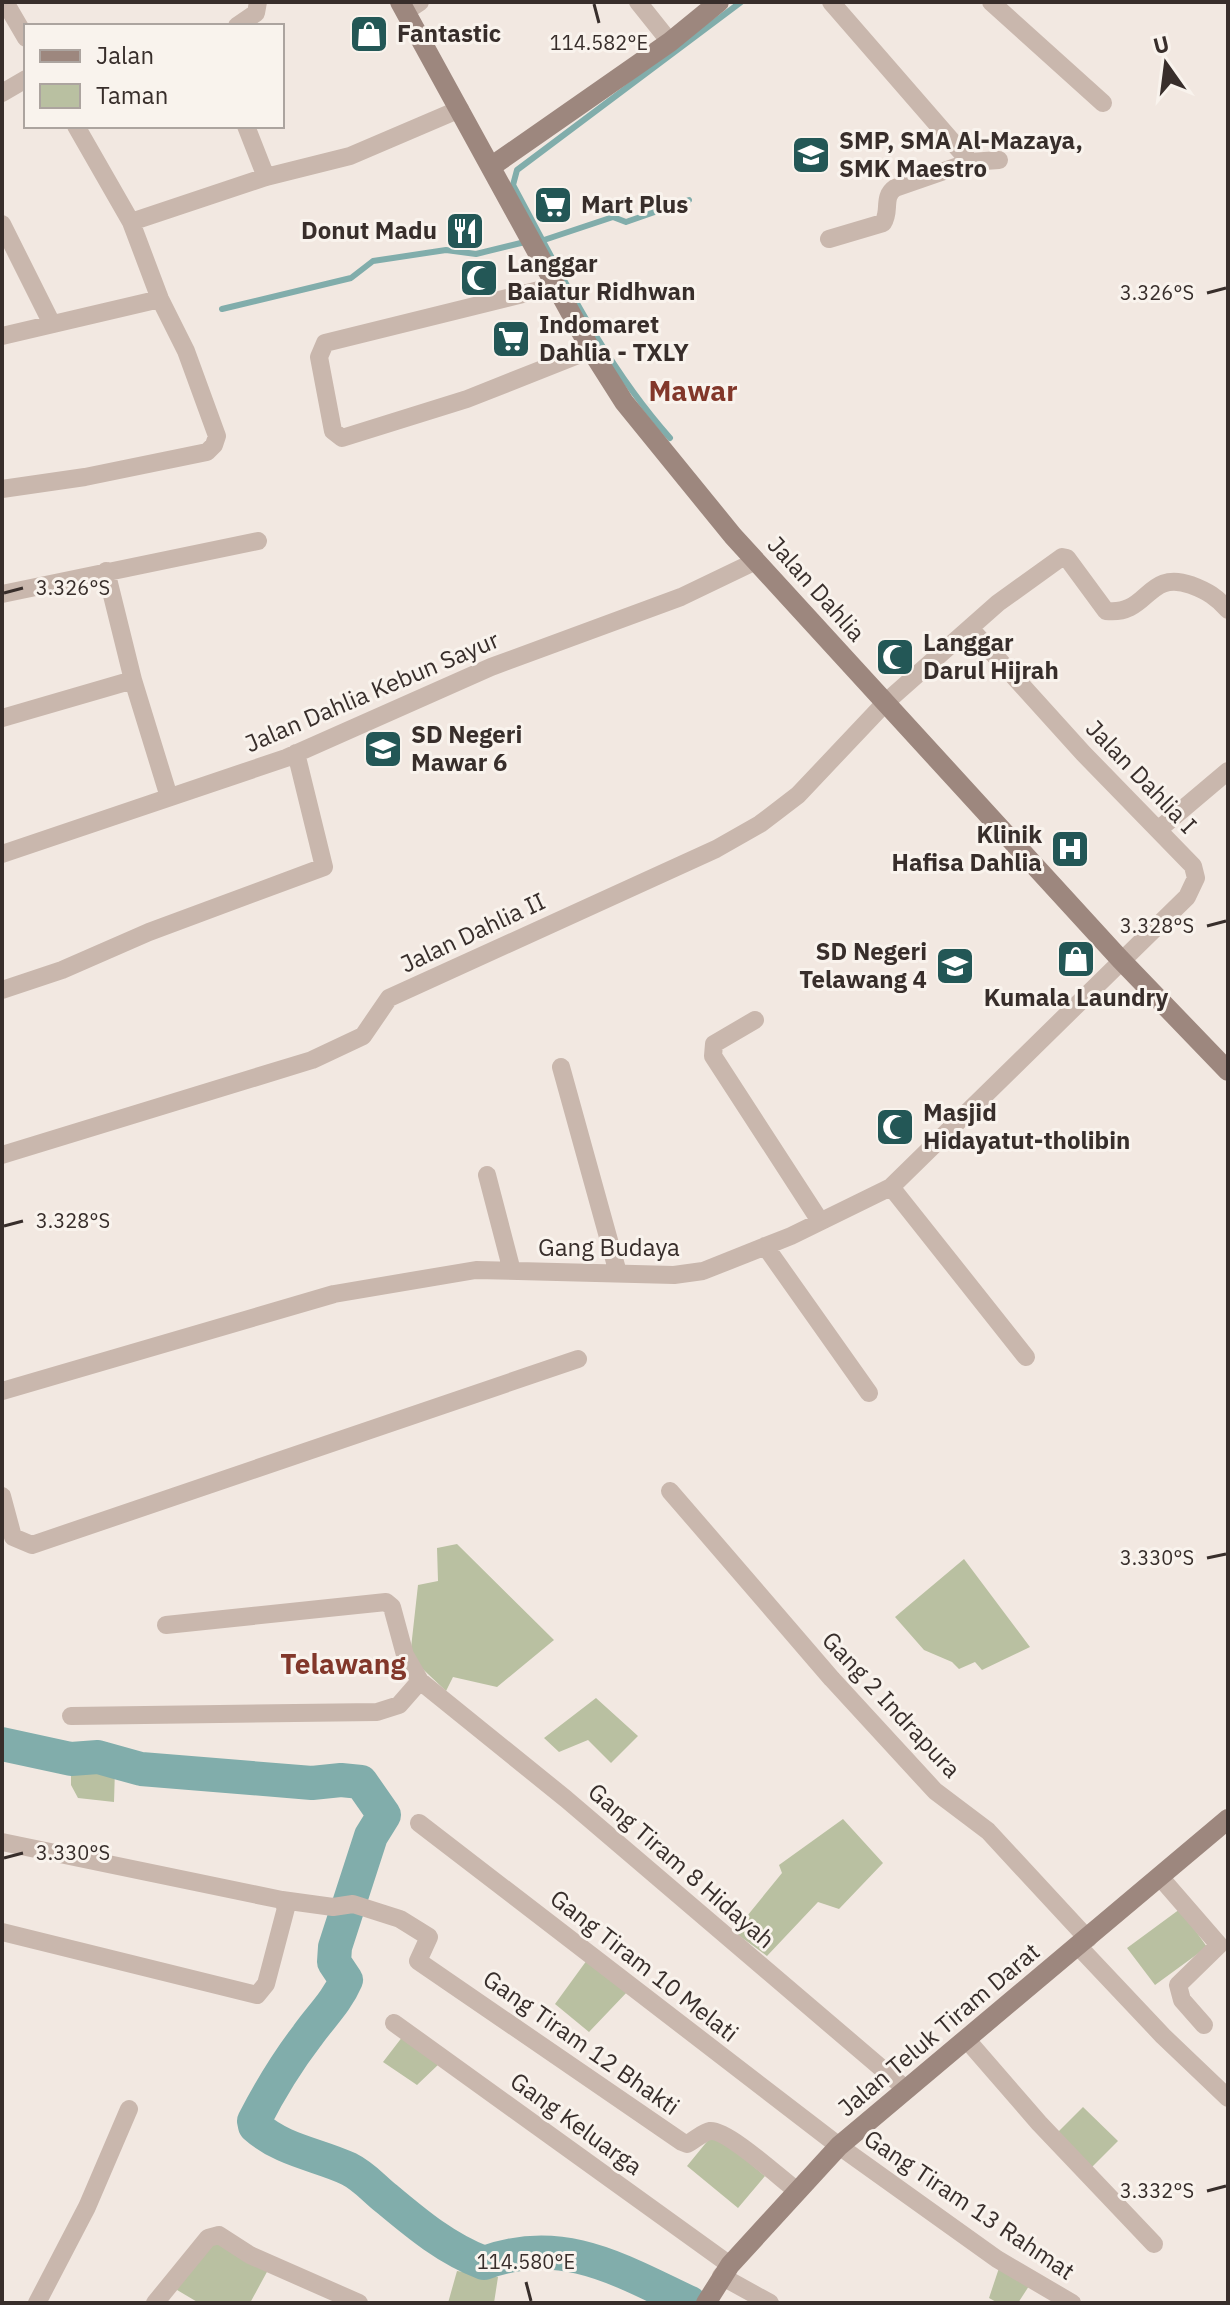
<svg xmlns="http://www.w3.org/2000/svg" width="1230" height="2305" font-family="'IBM Plex Sans',sans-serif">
<rect width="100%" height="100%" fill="#f2e8e1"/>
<path fill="#b9c0a1" d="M457 1544 554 1640 497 1687 453 1677 446 1691 410 1657 418 1585 438 1581 437 1548Z
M964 1559 1030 1647 982 1670 975 1662 959 1669 952 1662 924 1650 895 1617Z
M596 1698 638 1736 611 1763 588 1740 559 1752 544 1738Z
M71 1766 115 1769 114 1802 78 1798 71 1785Z
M843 1819 883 1863 839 1909 818 1902 767 1956 734 1932 782 1873 779 1865Z
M1180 1909 1207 1947 1155 1985 1127 1948Z
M587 1960 629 1990 589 2032 555 2004Z
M403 2036 440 2063 417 2085 383 2062Z
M1083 2107 1118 2141 1092 2167 1057 2133Z
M714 2133 765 2176 738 2208 687 2166Z
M213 2238 268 2270 250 2303H199L172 2287Z
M999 2268 1029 2286 1018 2303H998L989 2298Z
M457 2271 498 2277 494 2303H448Z"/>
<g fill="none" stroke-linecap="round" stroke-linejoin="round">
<path stroke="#81adab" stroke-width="6" d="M541 241 613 217 626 222 689 200
M222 309 351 278 373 261 446 250 476 254 525 242
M670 438C604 364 560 272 513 185L517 170 741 2"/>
<path stroke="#81adab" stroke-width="34" d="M2 1744 71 1759 98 1757 141 1769 312 1783 341 1780 361 1782 384 1815 371 1836 335 1947 334 1962 346 1980C336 2003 321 2016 307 2036 287 2062 269 2092 254 2121L255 2126C283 2151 317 2154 349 2169 365 2177 374 2189 387 2199 418 2225 447 2249 484 2263 562 2234 620 2270 690 2303"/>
<path stroke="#c9b7ad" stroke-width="18" d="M5 2 26 38
M638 2 670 42
M831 2 970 162 999 160
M991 2 1103 103
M405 12 420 2
M237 26 256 13 258 2
M2 93 26 79
M246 126 266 177
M131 222 266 177 350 156 460 109
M2 224 52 324
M829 239 883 223C891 211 882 197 895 188L970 162
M555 286 325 343 319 357 333 431 342 438 467 399 591 350
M2 336 160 299
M2 489 85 477 207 452 214 445 217 436 186 351 160 299 131 222 76 126
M106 571 133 680
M2 594 258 541
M2 718 133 680 169 797
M1158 830 1228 771
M2 854 286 758 491 667 681 597 756 561
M2 990 62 970 149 932 324 867 296 753
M755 1020 714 1044 713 1056 820 1221
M561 1067 618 1273
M2 1155 312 1060 363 1036 389 998 716 849 760 824 798 795 885 703 998 603 1062 557 1067 558 1106 611C1149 616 1146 569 1191 585 1207 591 1217 597 1228 610
M487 1175 512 1271
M891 1187 1026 1357
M765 1246 869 1393
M2 1391 334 1294 476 1270 674 1275 703 1271 791 1236 891 1187 1187 897 1196 878 1193 866 1083 753 970 628
M670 1491 832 1679 935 1791 988 1831 1088 1939
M2 1496 13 1537 32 1545 578 1359
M166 1625 386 1602 392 1607 405 1655 420 1681 566 1799 907 2090
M71 1716 377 1712 399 1705 420 1681
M419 1823 839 2146 997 2259 1072 2303
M2 1842 282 1900 333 1907 353 1904 400 1919 429 1937 418 1961 682 2142 687 2144C694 2141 703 2132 710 2131 727 2129 781 2179 796 2190
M1160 1877 1219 1945 1178 1985 1182 2000 1204 2025
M2 1932 257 1995 266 1984 286 1908 282 1900
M1079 1947 1163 2036 1228 2098
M394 2023 730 2265
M967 2040 1039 2123 1154 2244
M721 2276 770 2303
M37 2303 87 2207 129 2109
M155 2303 208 2238 219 2235 250 2255 359 2303"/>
<path stroke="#9d877e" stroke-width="20" d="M400 2 591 350 624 402 733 536 1120 959 1228 1071
M492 166 670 42 719 2
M706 2303 730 2265 839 2146 1228 1819"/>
</g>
<path fill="none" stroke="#382e2b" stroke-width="3" d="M594 4 599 23M1207 293 1226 288M4 593 23 588M1207 926 1226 921M4 1226 23 1221M1207 1558 1226 1554M4 1858 23 1853M1207 2191 1226 2186M526 2282 531 2301"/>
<defs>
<symbol id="shop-square" viewBox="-11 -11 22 22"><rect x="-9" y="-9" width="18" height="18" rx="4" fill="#235756" stroke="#f9f3ed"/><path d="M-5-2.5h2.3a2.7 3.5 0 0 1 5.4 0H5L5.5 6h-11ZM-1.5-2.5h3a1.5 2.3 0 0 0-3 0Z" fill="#fff"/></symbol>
<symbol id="school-square" viewBox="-11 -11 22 22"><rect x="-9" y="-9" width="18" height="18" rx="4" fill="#235756" stroke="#f9f3ed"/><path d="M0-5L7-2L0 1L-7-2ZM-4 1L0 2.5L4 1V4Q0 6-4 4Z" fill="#fff"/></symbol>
<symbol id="supermarket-square" viewBox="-11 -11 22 22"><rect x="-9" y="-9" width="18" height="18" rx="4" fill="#235756" stroke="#f9f3ed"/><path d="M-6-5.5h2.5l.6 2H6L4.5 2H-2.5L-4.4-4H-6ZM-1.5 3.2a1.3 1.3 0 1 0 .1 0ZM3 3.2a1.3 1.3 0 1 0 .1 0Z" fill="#fff"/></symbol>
<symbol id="restaurant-square" viewBox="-11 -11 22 22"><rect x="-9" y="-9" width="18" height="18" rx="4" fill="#235756" stroke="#f9f3ed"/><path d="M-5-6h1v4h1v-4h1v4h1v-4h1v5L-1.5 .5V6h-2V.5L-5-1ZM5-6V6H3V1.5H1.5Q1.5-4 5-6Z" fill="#fff"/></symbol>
<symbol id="mosque-square" viewBox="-11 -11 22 22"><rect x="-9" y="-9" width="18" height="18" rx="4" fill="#235756" stroke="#f9f3ed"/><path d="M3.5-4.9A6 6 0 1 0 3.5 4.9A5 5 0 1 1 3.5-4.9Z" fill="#fff"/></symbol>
<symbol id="hospital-square" viewBox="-11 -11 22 22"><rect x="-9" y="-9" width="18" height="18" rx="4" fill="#235756" stroke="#f9f3ed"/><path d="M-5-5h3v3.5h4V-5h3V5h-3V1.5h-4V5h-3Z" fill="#fff"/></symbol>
</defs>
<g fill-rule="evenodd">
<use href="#shop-square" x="347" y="12" width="44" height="44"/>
<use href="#school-square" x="789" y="133" width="44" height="44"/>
<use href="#supermarket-square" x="531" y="183" width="44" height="44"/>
<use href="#restaurant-square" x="443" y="209" width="44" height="44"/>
<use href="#mosque-square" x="457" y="256" width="44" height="44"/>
<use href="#supermarket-square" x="489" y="317" width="44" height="44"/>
<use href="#mosque-square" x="873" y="635" width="44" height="44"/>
<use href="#school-square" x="361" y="727" width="44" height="44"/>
<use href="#hospital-square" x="1048" y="827" width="44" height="44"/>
<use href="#shop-square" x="1054" y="937" width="44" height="44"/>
<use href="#school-square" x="933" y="944" width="44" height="44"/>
<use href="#mosque-square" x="873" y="1105" width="44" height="44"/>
</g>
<g text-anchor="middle" stroke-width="6" stroke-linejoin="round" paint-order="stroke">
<g font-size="24" font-weight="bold" fill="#382e2b" stroke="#f9f3ed" text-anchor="start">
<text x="397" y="42">Fantastic</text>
<text x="839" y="149">SMP, SMA Al-Mazaya,<tspan x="839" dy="28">SMK Maestro</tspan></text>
<text x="581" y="213">Mart Plus</text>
<text x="437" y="239" text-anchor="end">Donut Madu</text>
<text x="507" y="272">Langgar<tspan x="507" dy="28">Baiatur Ridhwan</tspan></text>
<text x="539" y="333">Indomaret<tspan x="539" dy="28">Dahlia - TXLY</tspan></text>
<text x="923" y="651">Langgar<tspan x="923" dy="28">Darul Hijrah</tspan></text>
<text x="411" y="743">SD Negeri<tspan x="411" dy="28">Mawar 6</tspan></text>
<text x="1042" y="843" text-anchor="end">Klinik<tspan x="1042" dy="28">Hafisa Dahlia</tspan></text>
<text x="927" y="960" text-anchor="end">SD Negeri<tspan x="927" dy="28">Telawang 4</tspan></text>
<text x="1076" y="1006" text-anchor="middle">Kumala Laundry</text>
<text x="923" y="1121">Masjid<tspan x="923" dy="28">Hidayatut-tholibin</tspan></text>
</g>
<g font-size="24" fill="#382e2b" stroke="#f9f3ed">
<text transform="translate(816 589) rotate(48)" y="8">Jalan Dahlia</text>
<text transform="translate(372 692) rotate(-23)" y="8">Jalan Dahlia Kebun Sayur</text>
<text transform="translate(1141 777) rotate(46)" y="8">Jalan Dahlia I</text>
<text transform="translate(473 933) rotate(-25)" y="8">Jalan Dahlia II</text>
<text x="609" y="1256">Gang Budaya</text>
<text transform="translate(891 1705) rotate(47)" y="8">Gang 2 Indrapura</text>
<text transform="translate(681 1866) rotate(41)" y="8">Gang Tiram 8 Hidayah</text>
<text transform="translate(644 1966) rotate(38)" y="8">Gang Tiram 10 Melati</text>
<text transform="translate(939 2030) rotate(-40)" y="8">Jalan Teluk Tiram Darat</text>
<text transform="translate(581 2043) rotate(35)" y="8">Gang Tiram 12 Bhakti</text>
<text transform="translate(576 2124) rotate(36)" y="8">Gang Keluarga</text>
<text transform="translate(969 2205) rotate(34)" y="8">Gang Tiram 13 Rahmat</text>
</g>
<g font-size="28" font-weight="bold" fill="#82372a" stroke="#f9f3ed">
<text x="693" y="401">Mawar</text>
<text x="343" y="1674">Telawang</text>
</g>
</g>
<g font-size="20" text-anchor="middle" fill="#382e2b" stroke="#f9f3ed" stroke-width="6" stroke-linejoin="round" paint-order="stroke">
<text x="599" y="50">114.582°E</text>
<text x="1157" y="300">3.326°S</text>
<text x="73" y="595">3.326°S</text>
<text x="1157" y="933">3.328°S</text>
<text x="73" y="1228">3.328°S</text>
<text x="1157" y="1565">3.330°S</text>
<text x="73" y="1860">3.330°S</text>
<text x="1157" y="2198">3.332°S</text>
<text x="526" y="2269">114.580°E</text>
</g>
<rect width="1230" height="2305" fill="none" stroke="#382e2b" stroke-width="8"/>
<rect x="24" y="24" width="260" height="104" fill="#f9f3ed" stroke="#aca49f" stroke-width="2"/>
<rect x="40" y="50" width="40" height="12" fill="#9d877e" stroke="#aca49f" stroke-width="2"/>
<text x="96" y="64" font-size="24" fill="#382e2b">Jalan</text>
<rect x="40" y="84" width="40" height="24" fill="#b9c0a1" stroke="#aca49f" stroke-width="2"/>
<text x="96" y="104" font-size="24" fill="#382e2b">Taman</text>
<g transform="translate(1166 64) rotate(346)" stroke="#f9f3ed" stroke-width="6" paint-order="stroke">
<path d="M0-6L14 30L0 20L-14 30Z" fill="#382e2b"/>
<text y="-12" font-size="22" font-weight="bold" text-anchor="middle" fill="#382e2b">U</text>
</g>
</svg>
